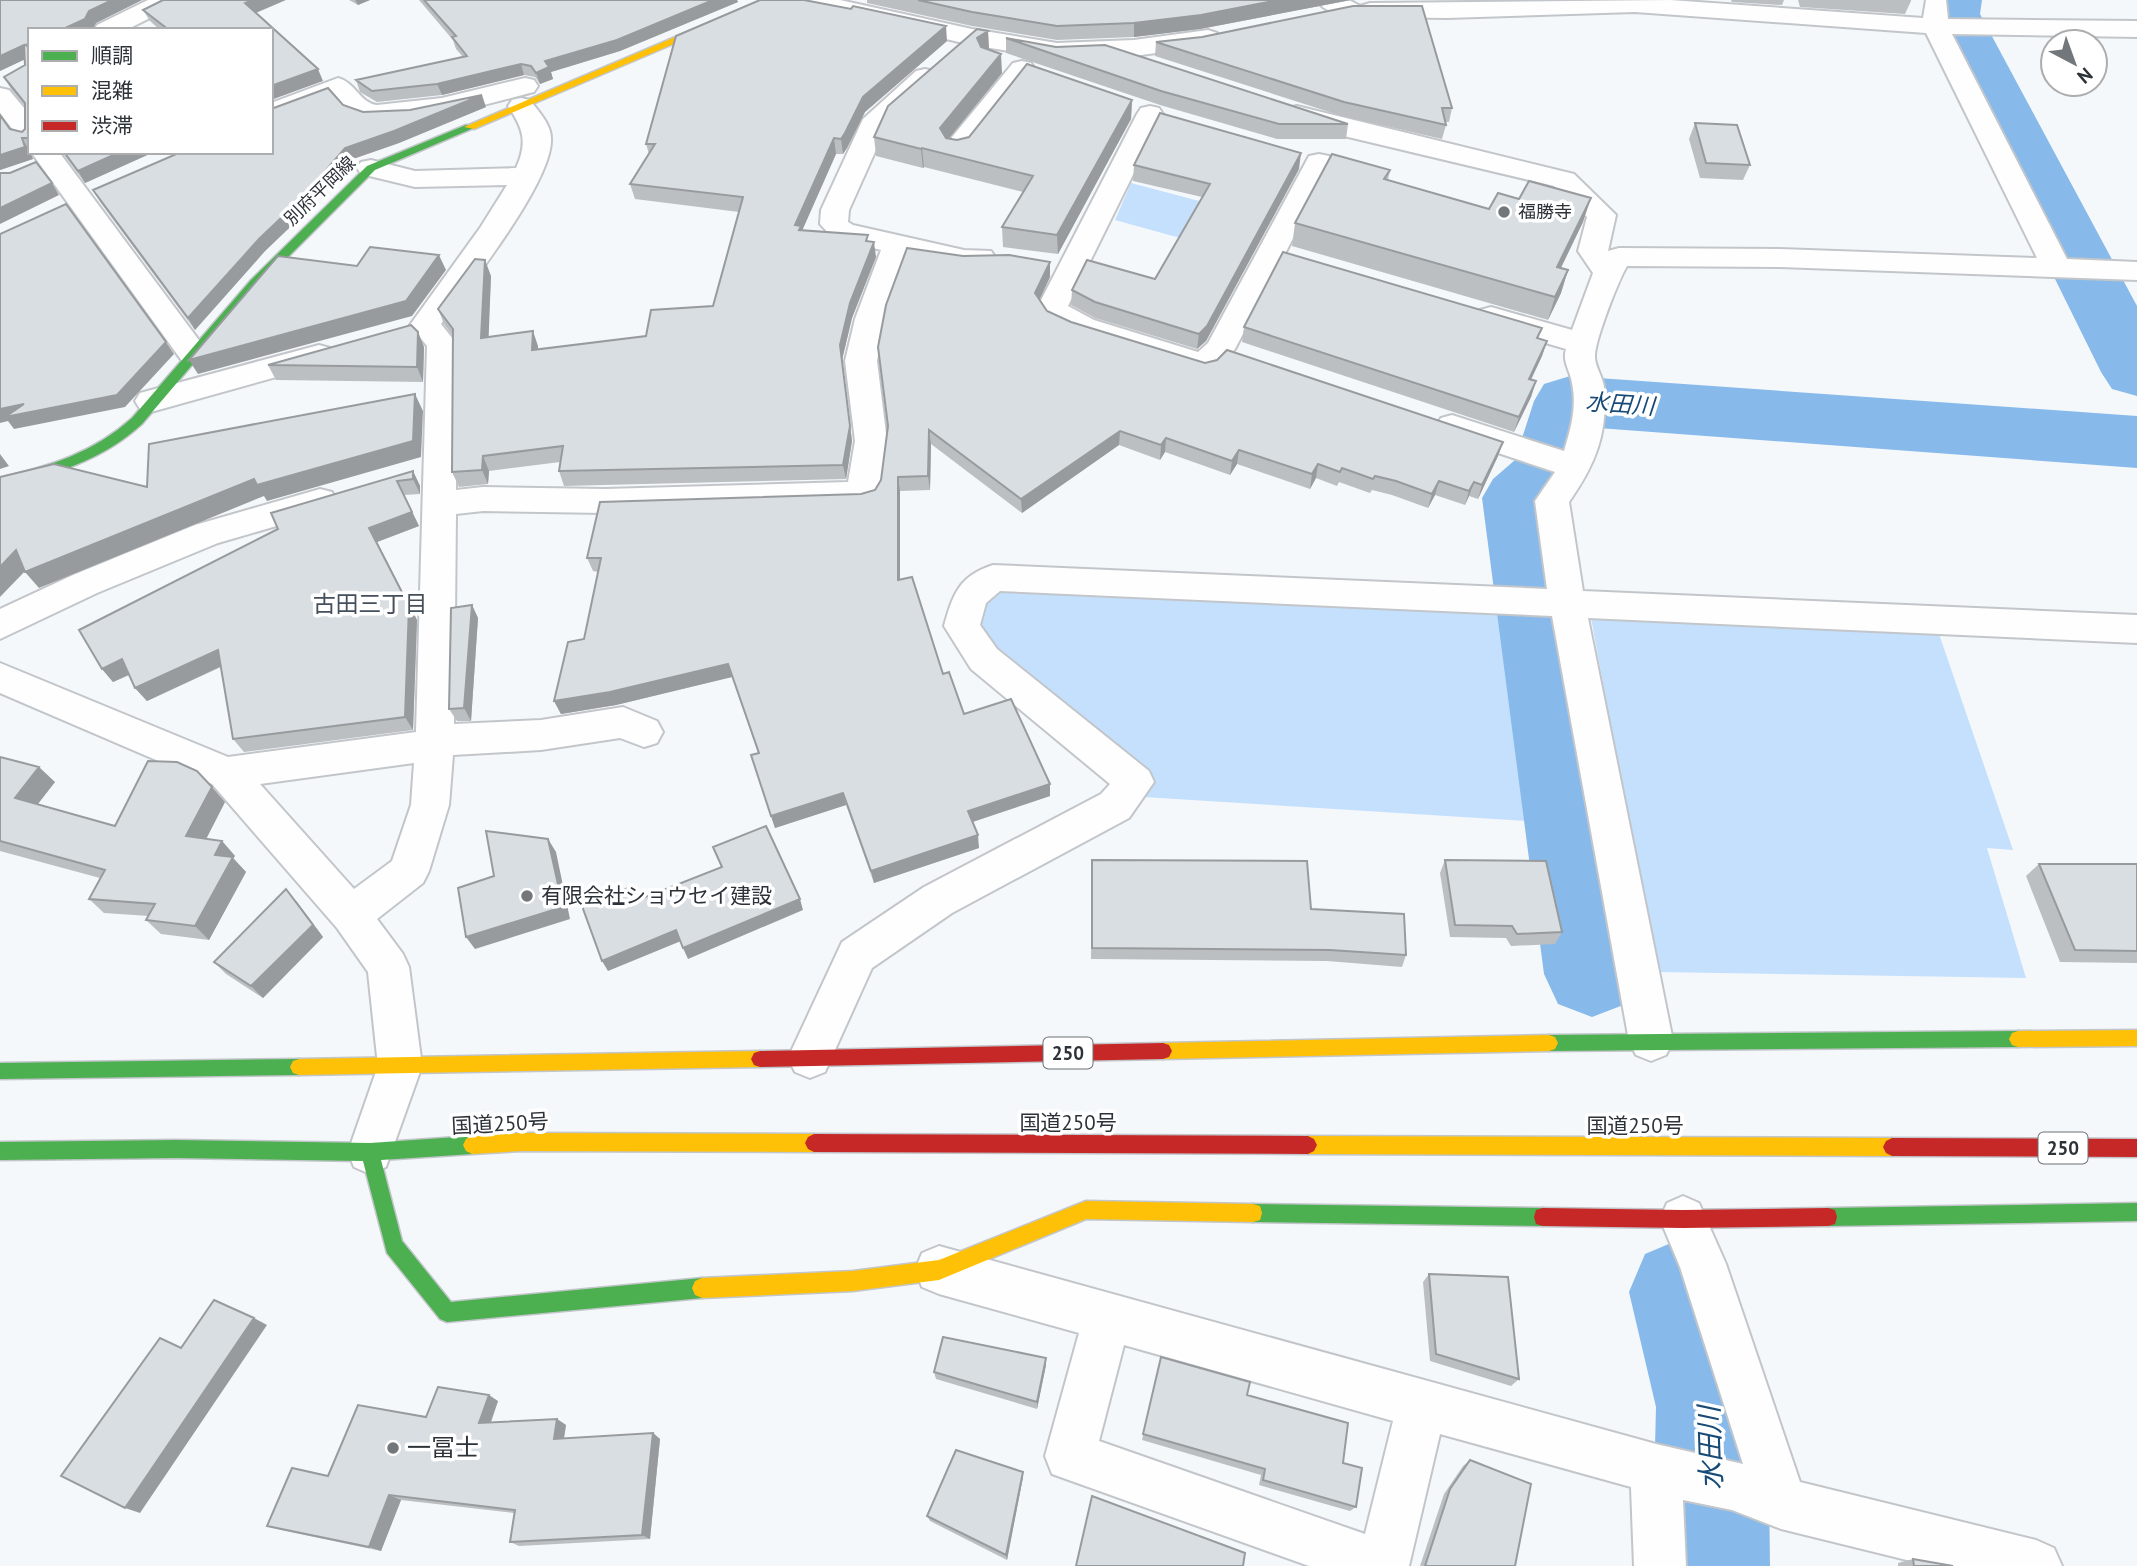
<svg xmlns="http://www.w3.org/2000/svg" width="2137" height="1566" font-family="'PT Sans','Noto Sans JP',sans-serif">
<rect width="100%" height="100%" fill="#f5f8fb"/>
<path fill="#c5e0fd" d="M1131 183 1203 202 1180 238 1115 220Z
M988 592 1520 615 1527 619 1558 823 1143 797 1152 778 993 652 974 617Z
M1590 612 1937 628 2013 850 1987 848 2026 978 1655 972Z"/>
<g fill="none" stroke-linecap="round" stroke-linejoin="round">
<path fill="#87baea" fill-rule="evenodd" d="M1926 0H1982L1980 14 2137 306V396L2112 389 2101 372 1924 14Z
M1570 376 2137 416V468L1598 428C1590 459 1584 483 1559 506L1640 974 1626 1004 1592 1017 1558 1004 1544 974 1482 498 1493 479 1515 460 1534 401 1544 384Z
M1683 1238 1721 1254 1737 1292 1768 1407 1770 1566H1652L1656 1407 1629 1292 1645 1254Z"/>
<defs>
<path id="street" d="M148 0H179L176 5 126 30H94L97 25Z
M795 0H840L972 29 1057 43 1134 40 1208 30 1217 33 1221 38 1217 43 1208 46 1134 56 1057 59 972 45 798 5Z
M1316 0H1349L1360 6 1370 3 1670 0 1923 18 1926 0H1946L1948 19 2137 21V37L1952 34 2067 259 2137 262V280L1780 267 1627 266C1619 279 1594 342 1595 357 1595 367 1603 377 1604 387 1608 434 1595 465 1569 502L1583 591 2137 615V643L1588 618 1673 1041 1666 1055 1651 1061 1636 1055 1629 1041 1552 616 1000 591 986 603 980 625 997 649 1149 771 1154 782 1129 818 952 913 872 968 825 1072 810 1078 795 1072 788 1058 842 942 924 887 1101 794 1110 784 971 669 944 626C953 594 959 576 993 565L1547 589 1535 501 1555 472 1441 434 1436 426 1441 418 1452 415 1564 451C1571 428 1577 407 1572 383 1570 370 1562 362 1566 349L1480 324 1476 317 1480 310 1491 307 1572 330 1593 273 1578 251 1587 217 1554 186 1323 131 1288 120 1284 114 1288 108 1297 106 1574 174 1616 215 1608 251 1619 248 1780 249 2037 258 1926 33 1635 12 1447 18 1370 17C1354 13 1328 18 1316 0Z
M1022 61 1031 63 1035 69 1031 75 968 154 958 156 948 154 944 148 948 142 1013 63Z
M925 69 934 71 938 77 888 123 849 210 848 222 853 225 964 250 991 251 996 258 991 265 964 268 908 256 885 319 877 361 887 441 880 494 875 503 863 506 605 513 483 511 456 514 454 724 541 720 623 707 657 721 663 732 657 743 644 747 620 738 541 750 453 755 449 805 429 871 423 883 377 919 403 954 409 967 422 1066 386 1167 370 1174 354 1167 348 1152 378 1066 368 972 337 928 212 784 0 693V663L228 757 416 732 427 346 410 325 480 228 507 185 415 187 361 174 357 168 361 162 371 160 415 171 516 168C528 142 523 128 508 106L512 100 521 98 530 100C538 111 551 124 551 138 554 180 468 288 441 324L457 344 456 490 483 487 605 489 848 482 855 441 845 361 855 319 881 250 833 238 820 224 821 210 863 119 916 71ZM414 763 411 805 392 861 354 889 260 784Z
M338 78C355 82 360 103 377 105L442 98 525 78 534 80 538 86 534 92C497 101 385 135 352 117 345 113 339 103 334 97L271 120V103Z
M0 88 9 90 30 115V141L20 139 0 113Z
M1150 106 1159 108 1163 114 1068 306 1094 320 1198 352 1208 343 1309 156 1319 154 1329 156 1333 162 1235 349 1215 372 1204 375 1072 334 1048 323 1038 306 1137 114 1141 108Z
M31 152H59L204 347 208 354 204 361 193 364 182 361Z
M319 345 330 348 334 355 330 362 151 412 140 409 135 401 140 393Z
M320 489 332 492 337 501 332 510 218 543 97 593 0 639V609L73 575 195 525Z
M1683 1196 1699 1203 1726 1264 1800 1482 2036 1540 2054 1548 2062 1566H1931L1781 1529 1732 1510 1683 1500 1686 1566H1634L1631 1487 1440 1434 1409 1566H1309L1052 1474 1045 1456 1079 1333 939 1294 922 1287 915 1270 922 1253 939 1246 1656 1444 1743 1464 1680 1267 1660 1219 1667 1203ZM1124 1345 1393 1421 1365 1534 1099 1441Z"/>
<path id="fast" d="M466 125 476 127 375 170 259 286 142 424C101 462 53 474 0 488V478C50 466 93 453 132 418L251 280 367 166Z
M2018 1031 2024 1033 2027 1039 2024 1045 2018 1047 1549 1051 1543 1049 1540 1043 1543 1037 1549 1035Z
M299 1059 305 1061 308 1067 305 1073 299 1075 0 1079V1063Z
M472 1136 478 1139 481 1145 478 1151 472 1154 381 1160 402 1241 451 1302 702 1278 709 1281 712 1288 709 1295 702 1298 447 1322 440 1319 387 1253 363 1161 176 1158 0 1160V1142L176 1140 370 1143Z
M2137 1203V1221L1828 1226 1821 1224 1819 1217 1821 1210 1828 1208Z
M1253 1204 1543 1208 1550 1210 1552 1217 1550 1224 1543 1226 1253 1222 1246 1220 1244 1213 1246 1206Z"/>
<path id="slow" d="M762 0H776L474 129 464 127Z
M2137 1030V1046L2018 1047 2012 1045 2009 1039 2012 1033 2018 1031Z
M1549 1035 1555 1037 1558 1043 1555 1049 1549 1051 1163 1059 1157 1057 1154 1051 1157 1045 1163 1043Z
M760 1051 766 1053 769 1059 766 1065 760 1067 299 1075 293 1073 290 1067 293 1061 299 1059Z
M521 1133 814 1134 820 1137 823 1143 820 1149 814 1152 521 1151 472 1154 466 1151 463 1145 466 1139 472 1136Z
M1308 1136 1892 1138 1898 1141 1901 1147 1898 1153 1892 1156 1308 1154 1302 1151 1299 1145 1302 1139Z
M1086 1201 1253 1204 1260 1206 1262 1213 1260 1220 1253 1222 1086 1219 939 1280 853 1291 702 1298 695 1295 692 1288 695 1281 702 1278 853 1271 939 1260Z"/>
<path id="jam" d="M1163 1043 1169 1045 1172 1051 1169 1057 1163 1059 760 1067 754 1065 751 1059 754 1053 760 1051Z
M814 1134 1308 1136 1314 1139 1317 1145 1314 1151 1308 1154 814 1152 808 1149 805 1143 808 1137Z
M1892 1138 2137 1139V1157L1892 1156 1886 1153 1883 1147 1886 1141Z
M1543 1208 1683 1210 1828 1208 1835 1210 1837 1217 1835 1224 1828 1226 1683 1228 1543 1226 1536 1224 1534 1217 1536 1210Z"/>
</defs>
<use href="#street" stroke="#c2c6ca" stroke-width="4"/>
<use href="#fast" stroke="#c2c6ca" stroke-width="3"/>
<use href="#slow" stroke="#c2c6ca" stroke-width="3"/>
<use href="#jam" stroke="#c2c6ca" stroke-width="3"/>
<use href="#street" fill="#fefefe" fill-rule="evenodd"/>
<use href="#fast" fill="#4caf50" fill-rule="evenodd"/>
<use href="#slow" fill="#ffc107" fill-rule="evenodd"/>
<use href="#jam" fill="#c62828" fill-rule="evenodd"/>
</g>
<path fill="#bbbfc2" d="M0 0H142L96 23 92 30H30L29 150 33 159 0 170V115L10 129 22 132 25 129V106L11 89 4 77 25 65V59L0 71Z
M349 0H370L358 5Z
M419 0H737L738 2 620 51 551 72 553 79 540 84 535 77 524 75 442 95 377 102 360 92 356 80 463 57 456 49 453 40Z
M867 0H1390H1351L1200 29 1134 37 1057 40 972 26 867 3Z
M1731 0H1784L1782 5 1732 2Z
M1798 0H1911V1L1905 14 1800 7Z
M143 10 256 13 323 81 271 30H160L150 21Z
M988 31 989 50 1002 73 949 138 957 140 1132 100 1131 119 1058 254 1003 247 1002 227 1023 192 924 167 923 168 876 156 874 137Z
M1006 38 1348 124 1346 139H1277L1160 105 1006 53Z
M947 41 865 112 847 148 843 154H836L802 230 869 241 876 257 852 318 842 360 852 441 846 479 564 486 559 471 560 462 489 471 488 484 459 487 452 472 453 336 444 324 438 309 491 276 488 337 538 346V350L646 336 713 306 739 212 635 199 630 184 649 154 646 144Z
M1156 42 1452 108 1449 122H1445L1446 125 1442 139 1342 116 1155 56Z
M343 105 363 112 486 107 399 143 350 160 308 210 265 251 195 330 100 202 93 190Z
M1695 123 1750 165 1743 180 1700 178 1689 139Z
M62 152H154L85 183Z
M1134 165 1299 169 1206 341 1197 349 1095 318 1071 305 1072 290 1155 279 1202 197 1133 181Z
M1390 170 1388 180 1489 209 1583 222 1561 268 1568 270 1561 293 1548 320 1292 246 1295 223Z
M1050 277 1040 299 1047 311 1071 322 1205 363 1503 442 1498 456 1478 499 1469 496 1465 505 1435 495 1428 508 1392 495 1372 490 1370 493 1339 482 1337 486 1316 478 1310 489 1237 464 1230 475 1165 452 1160 460 1119 445 1022 513 931 444 930 490 900 491V579L943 674 964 714 1050 796 973 822 979 848 874 883 846 805 775 828 751 755 758 753 732 677 616 705 561 714 554 701 584 639 598 572 593 571 587 558 861 494 875 490Z
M1244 327 1542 328 1538 338 1547 341 1542 356 1531 380 1536 381 1531 397 1514 432 1242 342Z
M418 332 424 347 423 382 276 380 268 365Z
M413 471 420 486V494L404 495 419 526 377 542 417 620 413 730 244 752 233 739 221 667 147 701 135 688 129 675 113 682 102 669Z
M472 605 478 618 471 721H457L449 709Z
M0 757 55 782 37 804 115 826 225 802 206 839 222 841 235 856 233 858 246 872 209 940 161 934 146 920 149 916 104 913 89 899 100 878 0 851Z
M1092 860 1311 909 1406 955 1402 967 1327 961 1091 959Z
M1445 860 1562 932 1555 944 1511 946 1506 938 1450 937 1440 873Z
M2039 864H2137V963L2060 962 2026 876Z
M297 902 323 937 263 998 226 974 214 962Z
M1429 1274 1519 1379 1511 1386 1430 1361 1423 1282Z
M1161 1357 1247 1395 1343 1463 1356 1507 1350 1511 1259 1485 1261 1475 1142 1440Z
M1046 1365 1037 1409 936 1379 934 1372Z
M498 1401 491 1423 557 1419 566 1425 564 1438 653 1433 660 1439 650 1539 519 1546 510 1542 514 1513 401 1500 381 1551 281 1530 267 1526 328 1476 426 1417Z
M1470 1460 1515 1566H1420L1444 1494 1463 1466Z
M1023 1477 1007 1560 930 1521 927 1516Z
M1913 1559 1953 1566H1898V1563Z"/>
<path fill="#989b9e" d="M112 0H142L96 23 92 30H61L89 11Z
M253 0H286L251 15 245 3Z
M355 0H370L358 5Z
M713 0H737L738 2 620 51 551 72 553 79 540 84 536 73 545 61Z
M1278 0H1351L1200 29 1134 37V23Z
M946 26 947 41 865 112 847 148 843 154 841 139 863 97Z
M988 31 989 50 978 57 977 38Z
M24 45 30 57 0 71V56Z
M1001 54 1002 73 942 147 940 128Z
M521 64 524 75 442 95 437 84Z
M318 69 323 81 271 100V86Z
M482 95 486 107 399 143 350 160 308 210 265 251 195 330 188 318 259 239 345 148Z
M1132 100 1131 119 1058 254 1057 235Z
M22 138 29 150 33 159 0 170V155Z
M834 138 836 154 802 231 803 241 795 225Z
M922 148 924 167 923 168 921 149Z
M120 152H154L85 183 78 171Z
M1301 153 1299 169 1206 341 1197 349 1199 334Z
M52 183 59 195 0 224V208Z
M1591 198 1583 222 1550 290 1557 267Z
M874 242 876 257 852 318 842 360 852 441 846 479 843 465 840 345 850 303Z
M439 255 446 270 412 316 198 374 189 360Z
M485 260 491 276 488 353 481 338Z
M1050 262V277L1036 307 1035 293Z
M1568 270 1561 293 1548 320 1555 297Z
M533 331 538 346V365L532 350Z
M418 332 424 347 423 382 417 367Z
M1547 341 1542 356 1524 394 1529 379Z
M166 342 174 354 125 407 14 429 8 421 0 423V409Z
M1536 381 1531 397 1514 432 1519 417Z
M415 394 423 411 421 457 267 501 264 496 39 588 25 572Z
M929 430 931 444 930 490 928 476Z
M1120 431 1119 445 1022 513 1021 499Z
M1166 438 1165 452 1160 460 1161 445Z
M1503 442 1498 456 1478 499 1482 485Z
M1239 450 1237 464 1230 475 1232 461Z
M0 454 9 466 0 469Z
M483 456 489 471 488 484 482 470Z
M1318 464 1316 478 1310 489 1312 474Z
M413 471 420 486V494L413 479Z
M898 477 900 491V593L898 580Z
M397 481 419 526 377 542 417 620 413 730 405 717 369 528Z
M1439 481 1435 495 1428 508 1432 494Z
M1474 482 1469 496 1465 505 1469 491Z
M16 550 30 566 0 597V567Z
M472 605 478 618 471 721 464 708Z
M218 650 228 663 147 701 135 688Z
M122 659 133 673 113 682 102 669Z
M728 664 732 677 616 705 561 714 554 701Z
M39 767 55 782 31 813 15 798Z
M1050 784V796L969 823 968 811Z
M212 787 225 802 200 851 186 836Z
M843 793 846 805 775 828 771 816Z
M978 835 979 848 874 883 871 871Z
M548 839 556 852 570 919 475 949 466 937Z
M222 841 235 856 233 858 246 872 209 940 195 926 215 855Z
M286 889 297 902 323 937 263 998 251 986Z
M800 899 803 910 688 959 683 948Z
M676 930 681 941 608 971 602 961Z
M254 1318 267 1325 140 1513 125 1508Z
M1046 1358V1365L1037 1409V1402Z
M489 1395 498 1401 488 1429 479 1423Z
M557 1419 566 1425 563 1444 554 1439Z
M653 1433 660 1439 650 1539 642 1535Z
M1023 1472V1477L1007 1560 1006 1555Z
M389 1495 401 1500 381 1551 369 1547Z"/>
<path fill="#d9dee2" stroke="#989b9e" stroke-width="2" d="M0 0H112L89 11 85 19 61 30H30V43L26 45 30 49V138H22L25 147 0 155V115L10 129 22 132 25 129V103L4 77 25 65 24 45 0 56Z
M163 0H253L245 3 318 69 271 86V30H169L143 10Z
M424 0H713L617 40 545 61 549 67 536 73 531 66 521 64 437 84 372 91 356 80 467 56 452 37 456 36Z
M760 0H804L851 9 853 6 946 26 863 97 845 133 841 139 834 138 795 225 801 226 799 230 868 235 866 241 874 242 850 303 840 345 850 426 843 465 559 471 563 446 483 456 482 470 452 472 453 329 438 309 475 259 485 260 481 338 533 331 532 350 646 336 651 310 713 306 743 197 630 184 655 144H646L676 36Z
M918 0H1278L1201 15 1134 23 1057 26 972 12Z
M1353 6H1422L1452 108H1442L1446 125 1344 102 1156 42 1202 37Z
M977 29 988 31 977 38 981 47 1001 54 940 128 946 138 957 140 969 137 1027 64 1132 100 1057 235 1002 227 1033 176 922 148 921 149 874 137 888 106Z
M1006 38 1056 47 1105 45 1348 124H1279L1161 91Z
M328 88 343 105 363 112 410 110 482 95 394 131 345 148 302 198 259 239 188 318 93 190 181 152H271V109Z
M1160 113 1301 153 1207 326 1199 334 1095 302 1072 290 1087 260 1155 279 1210 184 1134 165Z
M1695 123 1737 125 1750 165 1706 163Z
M64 152H120L78 171Z
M1332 154 1390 170 1384 179 1489 209 1498 193 1519 199 1529 181 1591 198 1557 267 1568 270 1555 297 1295 223Z
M36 162 52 183 0 208V173H10Z
M66 204 166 342 117 395 5 417 24 404 0 409V234Z
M370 247 439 255 406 301 189 360 278 256 357 266Z
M907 248 963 256 1009 255 1050 262 1035 293 1047 311 1071 322 1205 363 1217 360 1227 350 1503 442 1482 485 1474 482 1469 491 1439 481 1432 494 1396 481 1375 476 1373 479 1342 468 1340 472 1318 464 1312 474 1239 450 1232 461 1166 438 1161 445 1120 431 1021 499 929 430 928 476 898 477V580L912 577 943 674 949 672 964 714 1011 699 1050 784 968 811 978 835 871 871 843 793 771 816 751 755 759 753 728 664 610 692 554 701 568 642 584 639 601 558H587L600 502 861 494 875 490 881 480 888 426 878 347 886 305Z
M1283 252 1542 328 1537 338 1547 341 1529 379 1536 381 1519 417 1244 327Z
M411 325 418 332 417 367 268 365Z
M415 394 413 441 257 485 254 479 25 572 16 550 0 567V477L54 464 147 487 149 444Z
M413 471V479L397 481 412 512 369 528 409 606 405 717 233 739 218 650 135 688 122 659 102 669 79 630 278 529 271 513Z
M472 605 464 708 449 709 451 608Z
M0 757 39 767 15 798 115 826 148 761 177 762 197 771 212 787 186 836 222 841 215 855 233 857 195 926 146 920 155 904 89 899 105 870 0 841Z
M766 826 800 899 683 948 676 930 602 961 582 906 628 888 633 902 722 867 713 847Z
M486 831 548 839 563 907 466 937 458 888 494 876Z
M1092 860 1307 861 1311 909 1404 914 1406 955 1330 950 1092 948Z
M1445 860 1546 861 1562 932 1517 934 1512 926 1455 925Z
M2039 864H2137V951L2075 950Z
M286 889 313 925 251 986 214 962Z
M1429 1274 1508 1277 1519 1379 1436 1354Z
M214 1300 254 1318 125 1508 61 1476 160 1338 181 1348Z
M943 1337 1046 1358 1037 1402 934 1372Z
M1161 1357 1250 1382 1247 1395 1348 1423 1343 1463 1362 1468 1356 1507 1263 1480 1265 1469 1143 1434Z
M438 1387 489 1395 479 1423 557 1419 554 1439 653 1433 642 1535 510 1542 515 1510 389 1495 369 1547 267 1526 292 1468 328 1476 358 1405 426 1417Z
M956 1450 1023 1472 1006 1555 927 1516Z
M1470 1460 1531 1484 1515 1566H1425L1450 1489Z
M1092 1496 1245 1553 1243 1566H1076Z
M1913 1559 1953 1566H1914Z"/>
<g fill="#72777c" stroke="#fff" stroke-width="2.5">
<circle cx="1504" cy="212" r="7"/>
<circle cx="527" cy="896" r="7"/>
<circle cx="393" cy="1448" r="7"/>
</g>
<g text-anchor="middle" stroke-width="7" stroke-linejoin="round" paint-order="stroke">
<g font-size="18" fill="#2c3238" stroke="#fff">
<text transform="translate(320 191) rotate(-44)" y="6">別府平岡線</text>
</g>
<g font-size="18" fill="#2c3238" stroke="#fff" text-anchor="start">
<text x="1518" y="218">福勝寺</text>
</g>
<g fill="#fff" stroke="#6b7074" stroke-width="2">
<rect x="1043.5" y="1037.5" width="49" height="31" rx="5"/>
<rect x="2038.5" y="1132.5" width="49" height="31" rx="5"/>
</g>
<g font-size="19" font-weight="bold" fill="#2c3238">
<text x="1068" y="1060">250</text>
<text x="2063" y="1155">250</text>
</g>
<g font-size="21" fill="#2c3238" stroke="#fff" text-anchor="start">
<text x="541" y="903">有限会社ショウセイ建設</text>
</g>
<g font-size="21" fill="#2c3238" stroke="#fff">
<text x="1068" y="1130">国道250号</text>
<text transform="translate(500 1124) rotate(-3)" y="7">国道250号</text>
<text x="1635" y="1133">国道250号</text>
</g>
<g font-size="23" font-style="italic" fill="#174a76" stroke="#fff">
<text transform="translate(1620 404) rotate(4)" y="8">水田川</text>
</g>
<g font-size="23" fill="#44505c" stroke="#fff">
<text x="370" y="612">古田三丁目</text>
</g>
<g font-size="24" fill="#2c3238" stroke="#fff" text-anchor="start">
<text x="407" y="1456">一冨士</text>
</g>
<g font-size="28" font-style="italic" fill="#174a76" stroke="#fff">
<text transform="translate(1710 1448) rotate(-92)" y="10">水田川</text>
</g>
</g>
<rect x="28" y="28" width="245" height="126" fill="#ffffff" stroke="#abadaf" stroke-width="2"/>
<rect x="42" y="51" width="35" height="10" fill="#4caf50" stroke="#abadaf" stroke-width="2"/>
<text x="91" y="63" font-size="21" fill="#2c3238">順調</text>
<rect x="42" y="86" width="35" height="10" fill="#ffc107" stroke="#abadaf" stroke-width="2"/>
<text x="91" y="98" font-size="21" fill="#2c3238">混雑</text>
<rect x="42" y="121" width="35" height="10" fill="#c62828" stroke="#abadaf" stroke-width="2"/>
<text x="91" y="133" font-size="21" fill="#2c3238">渋滞</text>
<g transform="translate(2074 63) rotate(139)"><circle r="33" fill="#ffffff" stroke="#abadaf" stroke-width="2"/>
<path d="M0-5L12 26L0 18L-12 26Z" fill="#72777c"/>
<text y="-10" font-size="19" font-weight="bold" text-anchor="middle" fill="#2c3238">N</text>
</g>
</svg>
